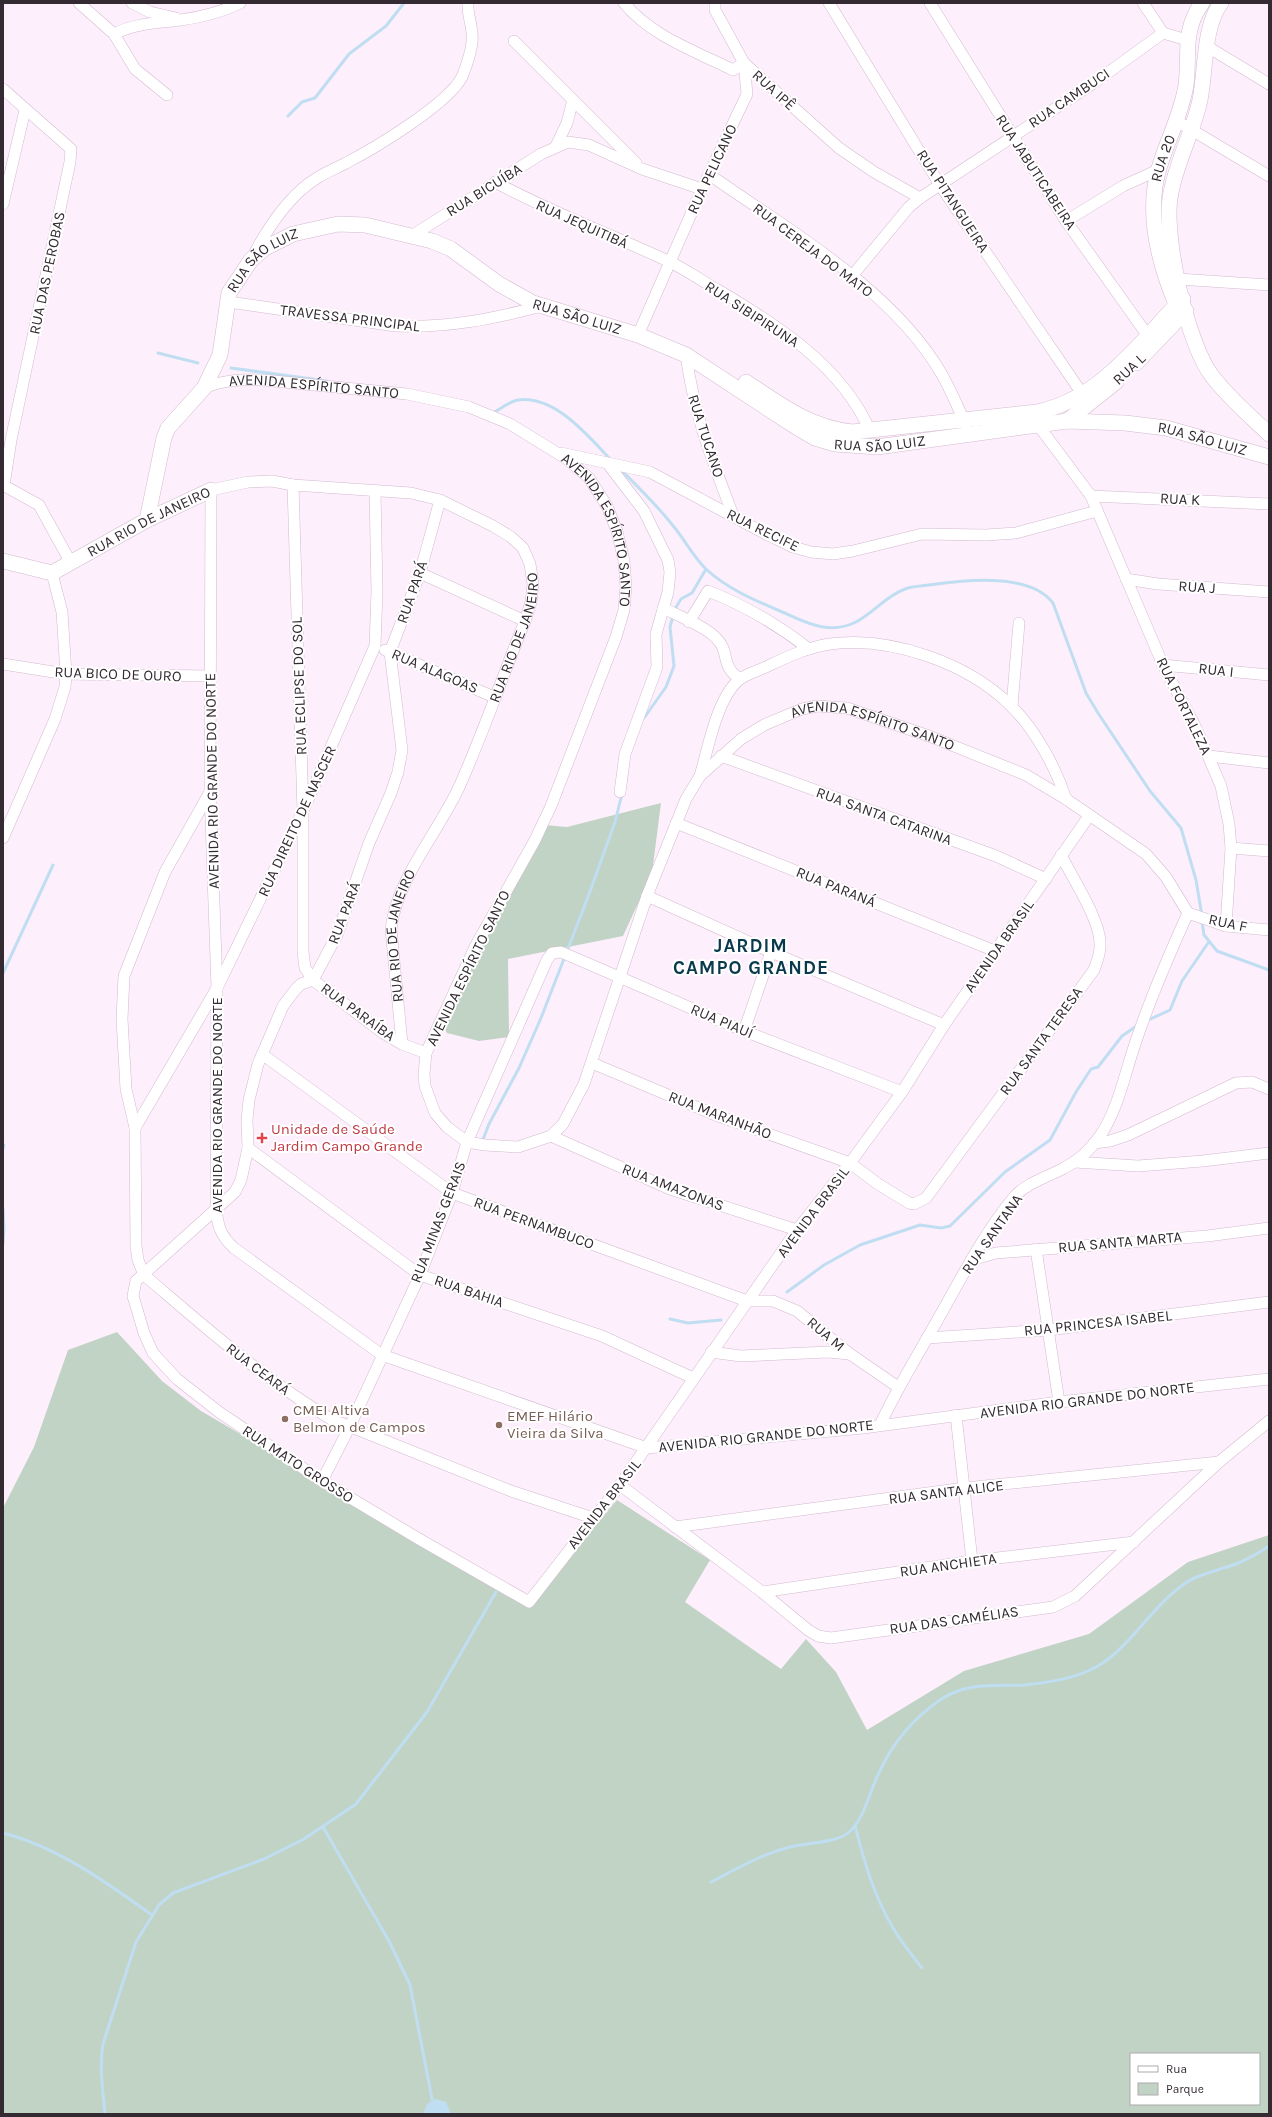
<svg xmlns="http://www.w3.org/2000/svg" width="1272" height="2117" font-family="Karla,sans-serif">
<rect width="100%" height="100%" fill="#feeffc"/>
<path fill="#c0d3c5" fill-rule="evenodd" d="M661 803 652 873 623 936 508 959 509 1037 479 1041 447 1033 442 1024 469 967 544 825 567 827Z
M117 1332 162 1381 201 1411 438 1549 529 1606 617 1500 710 1560 685 1602 781 1669 806 1639 836 1672 867 1730 964 1671 1089 1634 1188 1562 1269 1535V2114H3V1508L34 1447 68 1350ZM1131 2054H1259V2104H1131Z"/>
<path fill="#c0def1" d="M436 2099 446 2102 451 2114H423L427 2104Z"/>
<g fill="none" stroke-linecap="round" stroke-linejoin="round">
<path stroke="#c0def1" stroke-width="3" d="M288 116 302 102 315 98 349 54 386 26 404 3
M158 353 198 363
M231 368 327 381
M493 413C500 409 510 401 518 400 555 395 588 436 611 460
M620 469C639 488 658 506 674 527 685 540 694 558 707 570 728 589 754 600 780 611 794 617 808 625 823 627 863 633 875 600 905 589 912 586 922 586 929 585 963 580 1029 572 1053 603L1086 693 1098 713 1150 791 1181 828 1196 880 1202 916
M644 718 666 687 674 666 670 627 675 609 681 599 692 593 706 569
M1202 921 1204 935 1217 951 1269 970
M3 973 53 865
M1146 1021 1170 1010 1182 981 1208 943
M482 1142 489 1124 519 1068 541 1018 588 897 615 822 622 794
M3 1149 4 1145
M3 1208 4 1228 3 1245
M787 1292 824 1265 860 1245 920 1225 941 1228 950 1226 1005 1172 1050 1140 1076 1092 1091 1069 1098 1067 1122 1036 1138 1025
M670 1319 688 1323 721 1320
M855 1826C864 1861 874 1896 893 1928 901 1942 912 1955 922 1968
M323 1827 389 1941 410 1985 433 2104
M3 1833C58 1847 107 1883 152 1915
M711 1882C742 1866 772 1848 807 1844 820 1842 839 1841 849 1832 864 1819 869 1794 877 1777 891 1745 914 1717 943 1698 970 1682 994 1686 1024 1685 1045 1683 1068 1680 1088 1671 1128 1654 1150 1606 1187 1582 1201 1573 1220 1570 1236 1564 1248 1559 1259 1553 1269 1546
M105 2114C103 2090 99 2068 103 2044L136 1942 159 1905 173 1893 264 1859 304 1839 356 1804 427 1712 496 1592"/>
<defs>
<g id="street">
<path d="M79 3 114 34 135 69 167 95"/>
<path d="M132 3 150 12 176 18"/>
<path d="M624 3C651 36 695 51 733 70L744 63"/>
<path d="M829 3 940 185 1083 395"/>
<path d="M930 3 1066 221 1148 336"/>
<path d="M1143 3 1163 33"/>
<path d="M1163 33 1187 40"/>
<path d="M114 34C135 23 158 23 181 20 201 17 222 12 240 3"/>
<path d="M514 41 636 163"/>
<path d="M1208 47 1269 84"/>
<path d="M744 63 839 148 874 172 920 198"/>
<path d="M3 89 71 149 70 162 11 440 4 485"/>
<path d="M1175 120 1269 176"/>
<path d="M556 146 567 123 573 100"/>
<path d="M710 175C788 230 892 289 941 373 951 390 958 408 966 425"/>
<path d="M495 182C552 213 610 234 668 261 685 269 702 281 718 290 777 325 842 366 870 431"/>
<path d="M3 204 25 110"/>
<path d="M1066 221 1123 186 1158 170"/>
<path d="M413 235 541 154 568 142 589 145 642 169 702 189"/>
<path d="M254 254C269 226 289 195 317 178 326 172 337 168 346 163 375 148 448 104 462 77 466 67 471 53 472 42 474 29 467 16 468 3"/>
<path d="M852 276 909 207 920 198 1095 82 1163 33"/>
<path d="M1178 279 1269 285"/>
<path d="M229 302 396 326C448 328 492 319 542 306"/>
<path d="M638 335 702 189 747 94 744 63 715 10V3"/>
<path d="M686 355C694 414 712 460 733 515"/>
<path id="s1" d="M204 388C224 380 242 379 263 380L407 394 469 407 510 424 567 459 589 478 607 506 617 531 624 561 626 587 624 610 616 637 551 806 535 840 475 947 426 1053 424 1074 425 1086 435 1113 447 1127 467 1142 485 1145 518 1147 551 1136 563 1124 584 1084 647 896 686 799 700 776 741 739 764 725 802 709 817 706 847 708 929 736 1026 775 1066 799 1146 854 1166 877 1188 913"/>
<path d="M1038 425 1091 496 1163 665 1196 728 1221 786 1229 824 1231 848 1226 926"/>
<path d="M561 453 650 472 764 533 793 547 811 552 833 554 853 551 922 534 986 535 1016 533 1097 511"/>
<path d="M608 464 644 511 668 560 670 572 668 592 656 634 657 667 625 754 620 792"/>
<path d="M3 485 39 505 71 563"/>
<path d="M293 485 303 811V952L305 968 313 980 383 1033 402 1044 426 1053"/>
<path d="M1091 496 1269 504"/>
<path d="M440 500 420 573 390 652 402 750 398 772 391 793 369 843 337 935 313 980 301 984 295 990 283 1006 258 1064 249 1100 247 1120 248 1148 241 1180 235 1192 136 1281 133 1296 144 1333 153 1353 177 1379 219 1412 322 1481 419 1539 529 1602 620 1485 797 1230 850 1163 902 1092 944 1025 1089 816"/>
<path d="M420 573 525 621"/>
<path d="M1126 579 1158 584 1269 592"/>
<path d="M663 608C677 615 706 627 716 638 731 652 719 665 740 679"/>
<path d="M689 622 708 591C744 605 778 625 809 649"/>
<path d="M385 650 494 697"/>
<path d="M3 664 66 674 210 676"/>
<path d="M1163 665 1269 675"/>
<path d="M1012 706 1019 623"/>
<path d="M721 756 996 856 1046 879"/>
<path d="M1209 756 1269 763"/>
<path d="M700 776C708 749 717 697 740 679 748 673 761 670 770 665 789 656 809 647 830 644 891 636 968 663 1011 706 1035 729 1056 768 1066 799"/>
<path d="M210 792 165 872 124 976 122 1019 126 1089 135 1128 136 1246 138 1260 144 1275C204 1326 263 1379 331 1419L511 1491 593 1518"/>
<path d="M676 823 995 951"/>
<path d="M3 838 55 719 65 687 66 674 62 612 52 573"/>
<path d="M1231 848 1269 851"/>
<path d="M647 896 771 952 944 1025"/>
<path d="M1188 913 1226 926 1269 930"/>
<path d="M744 1031 771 952"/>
<path id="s2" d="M402 1044 391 929C397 877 439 832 460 785 484 731 503 675 525 621L531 602 533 584 530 564 523 548 511 537 493 526 440 500 411 493 293 485 272 481 248 482 211 490 210 791 217 988 216 1210C218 1227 221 1236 234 1248L382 1355 647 1448 863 1428 1059 1402 1269 1379"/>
<path d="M262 1054 452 1193 747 1301H773L797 1311 850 1354 898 1387"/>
<path d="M592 1063 713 1114 850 1163 878 1184 909 1203 914 1204 926 1198 1094 970C1097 961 1101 953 1100 943 1100 920 1072 877 1061 855"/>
<path d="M135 1128 217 988 303 811 375 646 377 591 375 491"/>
<path d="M551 1136 670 1189 797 1230"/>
<path d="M1094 1143 1110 1141 1128 1135 1236 1083 1252 1082 1269 1089"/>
<path d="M248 1148 420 1275 602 1336 693 1378"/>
<path d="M1075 1162 1138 1166 1203 1161 1269 1153"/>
<path d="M1036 1249 1059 1402"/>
<path d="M971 1260 996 1253 1207 1236 1269 1228"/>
<path d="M927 1338 1048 1330 1269 1302"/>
<path d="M711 1352 741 1356 828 1352 849 1354"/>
<path d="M956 1415 972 1561"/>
<path d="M880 1425C898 1386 921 1350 942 1312 964 1273 985 1232 1014 1197 1028 1182 1046 1178 1064 1168 1078 1161 1091 1149 1100 1136 1118 1109 1124 1077 1134 1047 1149 1001 1168 957 1188 913"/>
<path d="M322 1481 350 1426 420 1275 452 1193 467 1142 547 960 552 953 561 952 744 1031 902 1092"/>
<path d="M620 1485 762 1592 808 1630 818 1636 831 1638 1053 1607 1075 1596 1219 1462 1269 1421"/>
<path d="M675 1527 965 1488 1219 1462"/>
<path d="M762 1592 972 1561 1134 1542"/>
</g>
<g id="secondary">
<path d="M1221 3C1203 27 1206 70 1200 100 1193 133 1175 164 1170 198 1164 239 1187 343 1212 376 1228 397 1249 415 1269 434"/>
<path id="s3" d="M1176 304C1158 261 1145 211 1160 165 1168 139 1182 112 1186 85 1190 54 1182 31 1202 3"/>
<path d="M1136 363 1186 311"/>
<path d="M746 382C781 405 809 427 852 432L1037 412C1085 402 1117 369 1149 335 1160 323 1170 310 1183 299"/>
<path d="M1067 421 1116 382"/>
<path id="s4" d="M147 520 164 438 168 428 204 388 220 355 229 293 251 260 265 248 293 234 338 224 365 225 432 241 451 249 499 284 533 303 638 335 686 355 793 425 815 438 835 444 877 447 1067 421 1125 423 1166 428 1269 457"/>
<path id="s5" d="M3 561 52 573 147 520 211 490"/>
</g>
</defs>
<use href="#street" stroke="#d2bacf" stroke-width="12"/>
<use href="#secondary" stroke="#d2bacf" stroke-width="16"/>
<use href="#street" stroke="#fff" stroke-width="11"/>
<use href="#secondary" stroke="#fff" stroke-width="15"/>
</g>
<path fill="#e0444e" stroke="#fff" stroke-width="1.5" d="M260 1132h4v4h4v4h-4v4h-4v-4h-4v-4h4z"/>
<g fill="#8d6e63" stroke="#fff" stroke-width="1.5">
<circle cx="285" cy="1419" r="4"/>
<circle cx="499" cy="1425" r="4"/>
</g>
<g text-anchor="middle" stroke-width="4" stroke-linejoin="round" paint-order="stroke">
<g font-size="15" fill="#332a32" stroke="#fff">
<text transform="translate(774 90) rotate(42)" y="5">RUA IPÊ</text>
<text transform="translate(1069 98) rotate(-34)" y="5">RUA CAMBUCI</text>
<text dy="5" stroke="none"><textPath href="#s3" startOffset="150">RUA 20</textPath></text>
<text transform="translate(712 169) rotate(-65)" y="5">RUA PELICANO</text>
<text transform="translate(1036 172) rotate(57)" y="5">RUA JABUTICABEIRA</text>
<text transform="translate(484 190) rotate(-32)" y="5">RUA BICUÍBA</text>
<text transform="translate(953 201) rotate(57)" y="5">RUA PITANGUEIRA</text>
<text transform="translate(582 224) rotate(24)" y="5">RUA JEQUITIBÁ</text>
<text transform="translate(813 250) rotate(37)" y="5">RUA CEREJA DO MATO</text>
<text dy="5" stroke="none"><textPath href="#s4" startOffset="296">RUA SÃO LUIZ</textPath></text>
<text transform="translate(47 273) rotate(-78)" y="5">RUA DAS PEROBAS</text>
<text transform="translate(752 314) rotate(33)" y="5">RUA SIBIPIRUNA</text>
<text dy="5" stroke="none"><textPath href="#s4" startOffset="644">RUA SÃO LUIZ</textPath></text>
<text transform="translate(350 318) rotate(7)" y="5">TRAVESSA PRINCIPAL</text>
<text transform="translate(1129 369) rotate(-43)" y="5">RUA L</text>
<text dy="5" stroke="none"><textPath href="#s1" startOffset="111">AVENIDA ESPÍRITO SANTO</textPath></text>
<text transform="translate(706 436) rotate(72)" y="5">RUA TUCANO</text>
<text dy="5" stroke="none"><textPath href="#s4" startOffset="1305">RUA SÃO LUIZ</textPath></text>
<text dy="5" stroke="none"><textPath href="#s4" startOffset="979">RUA SÃO LUIZ</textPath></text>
<text transform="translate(1180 499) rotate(3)" y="5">RUA K</text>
<text dy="5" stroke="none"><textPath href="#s5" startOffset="160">RUA RIO DE JANEIRO</textPath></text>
<text transform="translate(763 530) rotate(26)" y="5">RUA RECIFE</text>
<text dy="5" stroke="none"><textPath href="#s1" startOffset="460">AVENIDA ESPÍRITO SANTO</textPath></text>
<text transform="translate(1197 587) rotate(4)" y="5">RUA J</text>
<text transform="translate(412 592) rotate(-71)" y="5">RUA PARÁ</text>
<text dy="5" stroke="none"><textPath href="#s2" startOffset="434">RUA RIO DE JANEIRO</textPath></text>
<text transform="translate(1216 670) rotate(6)" y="5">RUA I</text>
<text transform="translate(435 671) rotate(23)" y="5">RUA ALAGOAS</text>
<text transform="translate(118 674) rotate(2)" y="5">RUA BICO DE OURO</text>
<text transform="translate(299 686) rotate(-92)" y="5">RUA ECLIPSE DO SOL</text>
<text transform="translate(1184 706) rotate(64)" y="5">RUA FORTALEZA</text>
<text dy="5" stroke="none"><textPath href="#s1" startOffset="1815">AVENIDA ESPÍRITO SANTO</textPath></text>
<text transform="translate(212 781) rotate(-91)" y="5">AVENIDA RIO GRANDE DO NORTE</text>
<text transform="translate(884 816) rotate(20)" y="5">RUA SANTA CATARINA</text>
<text transform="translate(297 821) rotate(-65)" y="5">RUA DIREITO DE NASCER</text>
<text transform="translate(836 887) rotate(22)" y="5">RUA PARANÁ</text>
<text transform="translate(344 913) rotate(-69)" y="5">RUA PARÁ</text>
<text transform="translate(1228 923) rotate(12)" y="5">RUA F</text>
<text dy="5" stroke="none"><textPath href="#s2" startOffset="110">RUA RIO DE JANEIRO</textPath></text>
<text transform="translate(999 946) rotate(-55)" y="5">AVENIDA BRASIL</text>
<text transform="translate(468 968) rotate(-64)" y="5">AVENIDA ESPÍRITO SANTO</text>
<text transform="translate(358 1012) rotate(36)" y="5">RUA PARAÍBA</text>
<text transform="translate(722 1021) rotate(23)" y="5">RUA PIAUÍ</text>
<text transform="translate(1041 1041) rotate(-54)" y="5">RUA SANTA TERESA</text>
<text transform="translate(217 1105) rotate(-90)" y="5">AVENIDA RIO GRANDE DO NORTE</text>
<text transform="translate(720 1115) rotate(21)" y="5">RUA MARANHÃO</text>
<text transform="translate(673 1187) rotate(21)" y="5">RUA AMAZONAS</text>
<text transform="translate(813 1212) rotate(-53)" y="5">AVENIDA BRASIL</text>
<text transform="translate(438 1222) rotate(-69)" y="5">RUA MINAS GERAIS</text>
<text transform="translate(534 1223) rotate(20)" y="5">RUA PERNAMBUCO</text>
<text transform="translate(992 1234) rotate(-55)" y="5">RUA SANTANA</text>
<text transform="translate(1120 1242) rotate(-5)" y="5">RUA SANTA MARTA</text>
<text transform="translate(469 1291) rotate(19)" y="5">RUA BAHIA</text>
<text transform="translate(1098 1323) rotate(-6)" y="5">RUA PRINCESA ISABEL</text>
<text transform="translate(826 1334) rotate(40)" y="5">RUA M</text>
<text transform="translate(258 1369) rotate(37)" y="5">RUA CEARÁ</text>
<text transform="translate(1087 1400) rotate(-7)" y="5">AVENIDA RIO GRANDE DO NORTE</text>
<text transform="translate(766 1436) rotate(-6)" y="5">AVENIDA RIO GRANDE DO NORTE</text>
<text transform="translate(298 1464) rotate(33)" y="5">RUA MATO GROSSO</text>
<text transform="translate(946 1492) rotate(-7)" y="5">RUA SANTA ALICE</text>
<text transform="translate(604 1504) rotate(-52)" y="5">AVENIDA BRASIL</text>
<text transform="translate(948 1565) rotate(-8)" y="5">RUA ANCHIETA</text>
<text transform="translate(954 1620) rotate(-8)" y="5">RUA DAS CAMÉLIAS</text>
</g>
<g font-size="15" fill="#be3a42" stroke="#fff" text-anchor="start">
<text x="271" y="1134">Unidade de Saúde<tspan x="271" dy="17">Jardim Campo Grande</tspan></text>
</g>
<g font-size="15" fill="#785e54" stroke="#fff" text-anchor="start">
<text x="293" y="1415">CMEI Altiva<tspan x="293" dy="17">Belmon de Campos</tspan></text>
<text x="507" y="1421">EMEF Hilário<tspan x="507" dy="17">Vieira da Silva</tspan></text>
</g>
<g font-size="19" font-weight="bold" letter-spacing="1" fill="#09394d" stroke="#fff">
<text x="751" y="952">JARDIM<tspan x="751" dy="22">CAMPO GRANDE</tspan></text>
</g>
</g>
<rect width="1272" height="2117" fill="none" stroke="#332a32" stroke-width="8"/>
<rect x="1130" y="2053" width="130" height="52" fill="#ffffff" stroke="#adaaad"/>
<rect x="1138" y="2066" width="20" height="6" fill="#ffffff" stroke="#adaaad"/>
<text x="1166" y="2073" font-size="12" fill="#332a32">Rua</text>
<rect x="1138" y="2083" width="20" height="12" fill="#c0d3c5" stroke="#adaaad"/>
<text x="1166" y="2093" font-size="12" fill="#332a32">Parque</text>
</svg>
